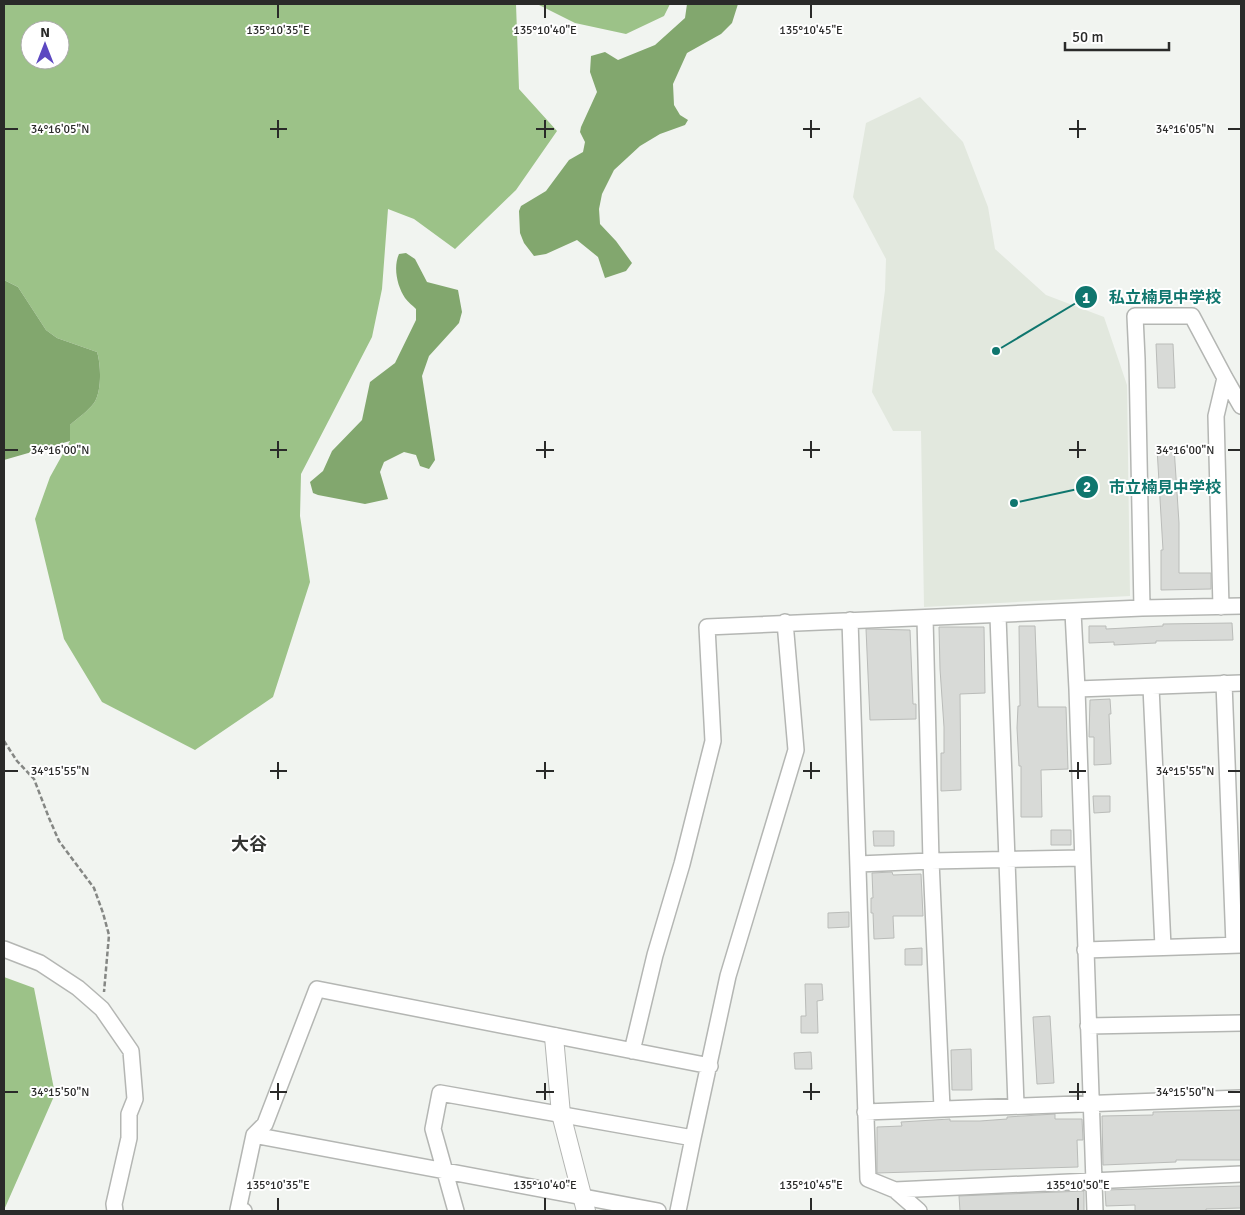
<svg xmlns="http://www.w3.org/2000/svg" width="1245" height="1215" font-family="Signika,'Noto Sans JP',sans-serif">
<rect width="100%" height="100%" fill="#f1f4f0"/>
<path fill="#e2e8de" d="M920 97 963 142 988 207 995 249 1046 295 1104 317 1127 385 1130 596 924 607 921 431H893L872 392 885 290 886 259 853 197 866 123Z"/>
<path fill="#9cc288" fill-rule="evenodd" d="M4 4H516L519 89 557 131 516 190 455 249 414 219 388 209 382 289 372 337 301 474 300 516 310 582 273 697 195 750 102 702 64 639 35 519 50 477 70 441V425C78 418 88 411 94 403 102 392 101 364 97 352L57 338 46 330 18 287 4 280ZM30 30H60V60H30Z
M537 4H670L664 16 626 34 575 23Z
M4 977 34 988 55 1094 4 1210Z"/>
<path fill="#82a76e" d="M687 4H738L732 23 721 34 687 53 673 84 674 105 680 115 688 120 685 125 660 134 640 146 614 170 602 194 599 209 600 224 616 241 632 263 626 271 605 278 598 257 577 240 546 254 534 256 524 243 520 233 519 211 521 206 546 191 569 160 583 152 585 142 580 132 581 127 597 92 590 72 591 56 605 52 618 60 655 45 685 18Z
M406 253 415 259 427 282 458 290 462 312 459 323 429 356 422 376 435 460 429 469 420 466 416 455 404 452 384 462 380 472 388 499 365 504 318 495 313 493 310 482 323 471 332 451 362 420 370 382 395 363 416 320V309C413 306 408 302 405 298 397 286 393 267 399 254Z
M4 280 18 287 46 330 57 338 97 352C101 364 102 392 94 403 88 411 78 418 70 425V441L4 460Z"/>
<path fill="#d8dad7" stroke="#babcb9" d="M1156 344H1173L1175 388H1158Z
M1174 447 1179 523V573H1211V589L1161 590V550H1163L1157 448Z
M1232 623 1233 640 1156 641V643L1114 645V642L1089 643V626H1106V629L1163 626V624Z
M1019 626H1035L1038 707H1066L1068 769 1041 770 1042 817H1021V766H1019L1017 728 1018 706H1020Z
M939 627H984L985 693 960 694 961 790 941 791V753H944V727L940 669Z
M866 629 910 630 912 679 913 704H916V719L870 720Z
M1110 699 1111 714H1109L1111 764 1094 765V737H1089L1090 700Z
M1093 796H1110V812L1094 813Z
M1051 830H1071V845H1051Z
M873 831H894V846H874Z
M892 872 893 875 921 874 923 916H893L894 938 874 939 873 913H871V898H873L872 873Z
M849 912V927L828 928V913Z
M922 948V965H905V949Z
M805 984H822L823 1000 817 1001 818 1033H801V1016H806Z
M1050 1016 1054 1083 1037 1084 1033 1017Z
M971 1049 972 1090H952L951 1050Z
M811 1052 812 1069H795L794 1053Z
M1241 1110V1160H1176V1162L1103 1165 1102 1116 1153 1115V1112Z
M1055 1114V1119H1082L1083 1140H1077L1078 1167 877 1173V1127L902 1126 901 1122 950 1119V1121H980L1007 1119V1117Z
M1241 1186V1208L1206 1209V1211H1135V1205L1106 1206 1105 1190Z
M1084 1191V1211H960L959 1196Z"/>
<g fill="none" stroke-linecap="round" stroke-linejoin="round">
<defs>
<path id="minor" d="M1221 607 1216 416 1225 378
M1142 608 1137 359 1135 316H1192L1225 378 1241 406
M1073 612 1077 689 1095 1211
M998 616 1016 1105
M925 618 931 861 942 1108
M850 620 868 1179 895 1190 919 1211
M1224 683 1234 945
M1151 687 1163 947
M1077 689 1241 683
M858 864 931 861 1082 858
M4 949 40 963 78 988 102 1009 131 1051 135 1099 129 1114V1138L114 1204 115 1211
M1085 950 1241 945
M1088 1026 1241 1023
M632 1051 655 955 682 864 713 741 707 627 1142 608 1241 606
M865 1112 1241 1098
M254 1135 658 1211
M693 1138 728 976 796 750 785 622
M895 1190 1241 1174
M244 1211 238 1210 254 1135 265 1124 317 989 710 1066
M456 1211 433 1129 440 1093 693 1138 678 1211"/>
<path id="tertiary" d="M554 1037 561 1114 586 1211"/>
</defs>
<use href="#minor" stroke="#b4b6b3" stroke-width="18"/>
<use href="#tertiary" stroke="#b4b6b3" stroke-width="20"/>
<path stroke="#858784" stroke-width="2.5" stroke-dasharray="5 2.5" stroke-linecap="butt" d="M4 741 17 761 34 779 49 818 59 841 94 888 103 913 109 935 104 992"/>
<use href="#minor" stroke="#fff" stroke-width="15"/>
<use href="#tertiary" stroke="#fff" stroke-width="18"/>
</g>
<path fill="none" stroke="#2a2a29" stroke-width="2" d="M278 5V18M545 5V18M811 5V18M278 120V138M545 120V138M811 120V138M1078 120V138M5 129H18M270 129H287M536 129H554M803 129H820M1069 129H1086M1228 129H1240M278 441V458M545 441V458M811 441V458M1078 441V458M5 450H18M270 450H287M536 450H554M803 450H820M1069 450H1086M1228 450H1240M278 762V779M545 762V779M811 762V779M1078 762V779M5 771H18M270 771H287M536 771H554M803 771H820M1069 771H1086M1228 771H1240M278 1083V1100M545 1083V1100M811 1083V1100M1078 1083V1100M5 1092H18M270 1092H287M536 1092H554M803 1092H820M1069 1092H1086M1228 1092H1240M278 1198V1210M545 1198V1210M811 1198V1210M1078 1198V1210"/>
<g text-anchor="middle" stroke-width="4" stroke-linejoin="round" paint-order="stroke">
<g font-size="18" font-weight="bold" fill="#333432" stroke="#fff">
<text x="249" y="850">大谷</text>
</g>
</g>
<g font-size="12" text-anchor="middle" fill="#2a2a29" stroke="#fff" stroke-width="4" stroke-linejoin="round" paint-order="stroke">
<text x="278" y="34">135°10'35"E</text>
<text x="545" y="34">135°10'40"E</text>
<text x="811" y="34">135°10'45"E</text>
<text x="60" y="133">34°16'05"N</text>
<text x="1185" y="133">34°16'05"N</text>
<text x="60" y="454">34°16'00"N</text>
<text x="1185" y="454">34°16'00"N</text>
<text x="60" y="775">34°15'55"N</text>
<text x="1185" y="775">34°15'55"N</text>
<text x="60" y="1096">34°15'50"N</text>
<text x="1185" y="1096">34°15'50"N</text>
<text x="278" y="1189">135°10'35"E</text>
<text x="545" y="1189">135°10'40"E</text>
<text x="811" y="1189">135°10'45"E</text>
<text x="1078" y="1189">135°10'50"E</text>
</g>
<path fill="none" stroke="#0f766e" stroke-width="2" d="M996 351L1086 297M1014 503L1087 487"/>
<g fill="#0f766e" stroke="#fff" stroke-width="2">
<circle cx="996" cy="351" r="5"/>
<circle cx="1014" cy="503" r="5"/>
<circle cx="1086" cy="297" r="12"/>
<circle cx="1087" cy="487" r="12"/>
</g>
<g font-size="15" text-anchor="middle" font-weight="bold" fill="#fff">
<text x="1086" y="303">1</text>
<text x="1087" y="492">2</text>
</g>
<g font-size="16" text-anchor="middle" font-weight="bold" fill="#0f766e" stroke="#fff" stroke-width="4" stroke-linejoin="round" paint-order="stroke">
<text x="1165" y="303">私立楠見中学校</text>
<text x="1165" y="493">市立楠見中学校</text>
</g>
<rect width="1245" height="1215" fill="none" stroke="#2a2a29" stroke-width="10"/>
<g transform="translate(45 45)"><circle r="24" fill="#ffffff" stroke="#aaaaa9"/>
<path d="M0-4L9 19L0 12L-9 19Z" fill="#5c48c1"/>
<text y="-8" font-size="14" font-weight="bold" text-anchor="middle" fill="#2a2a29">N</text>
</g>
<path d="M1065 42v8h104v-8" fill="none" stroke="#2a2a29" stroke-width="2.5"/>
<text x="1072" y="42" font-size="15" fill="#2a2a29" stroke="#ffffff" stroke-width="4" paint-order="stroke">50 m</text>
</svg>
